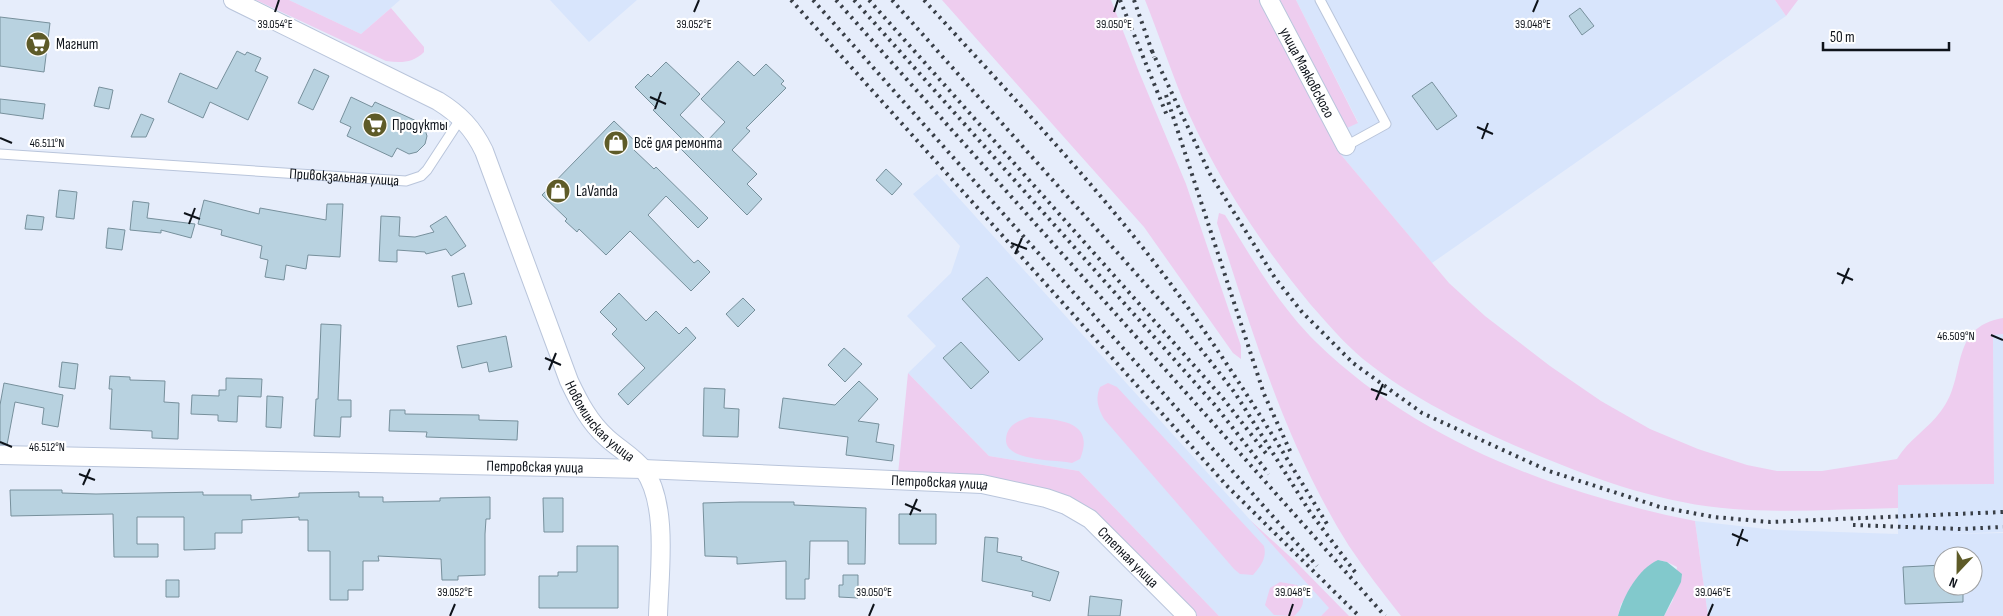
<svg xmlns="http://www.w3.org/2000/svg" width="2003" height="616" font-family="'Sofia Sans Condensed',sans-serif">
<rect width="100%" height="100%" fill="#e6edfb"/>
<path fill="#d8e5fc" fill-rule="evenodd" d="M289 0H400L361 34Z
M550 0H637L589 42Z
M1296 0H1775L1786 16 1432 263 1337 150 1330 136 1358 122Z
M937 174 1330 608 1321 616H1219L1079 471 989 456 908 373 936 346 907 316 951 273 960 246 913 194Z
M1993 334H2003V532L1947 534 2003 533V616H1708L1695 521 1775 530 1898 534V485L1994 484ZM1943 556H1973V586H1943Z"/>
<path fill="#eecdef" d="M256 0H289L361 34 391 8 424 47V52C413 63 401 63 386 61Z
M942 0H1111L1139 72 1186 184 1241 346V359L1233 353 1144 227Z
M1145 0H1260L1337 150 1449 283 1485 316 1550 366 1601 401 1650 429 1698 449 1747 465 1777 471H1822L1897 459C1908 440 1928 429 1941 411 1968 377 1947 328 2003 318V334L1993 335 1994 484 1898 485V508C1843 509 1788 513 1733 509 1665 504 1600 481 1537 455 1477 430 1414 400 1363 359 1344 343 1327 323 1311 305 1263 247 1219 181 1188 112 1172 75 1160 37 1145 0Z
M1280 0H1296L1358 123 1347 128Z
M1775 0H1798L1786 16Z
M1219 213 1225 215C1253 260 1279 306 1317 343 1419 442 1559 494 1695 521L1708 616H1664L1673 600 1677 567 1667 562 1658 560 1621 604 1618 616H1401C1383 593 1365 570 1349 546 1286 446 1253 334 1217 223Z
M908 373 989 456 1079 471 1219 616H1196L1113 530 1094 516 898 474Z
M1108 383 1117 387 1264 546C1267 558 1261 566 1253 575L1240 574 1234 569 1104 419C1098 408 1095 399 1100 387Z
M1030 417C1058 420 1096 420 1080 459L1072 463 1066 462C1051 460 1004 460 1006 439 1007 425 1018 421 1030 417Z
M1250 520 1297 563 1349 616H1321L1329 608Z
M1280 582 1297 585C1305 597 1306 606 1294 616L1274 615 1265 605 1270 588Z"/>
<path fill="#82c9cc" d="M1658 560 1667 562 1682 574 1681 582 1664 616H1618C1623 596 1639 568 1658 560Z"/>
<path fill="#b8d2e0" stroke="#77909c" d="M1580 8 1594 26 1582 35 1569 16Z
M0 17 50 23 44 72 0 66Z
M237 51 245 55 247 52 261 58 255 71 268 77 248 120 210 102 203 118 168 102 180 73 217 89Z
M738 61 754 76 766 64 784 81 781 84 786 88 746 128 750 131 732 150 757 174 747 184 762 199 747 215 677 145 682 139 653 110 656 108 635 87 648 74 651 77 666 62 700 94 680 115 707 141 725 122 701 99Z
M314 69 329 76 313 110 298 103Z
M1432 82 1457 116 1437 130 1412 96Z
M99 87 113 90 109 109 94 106Z
M351 97 372 107 375 102 423 124 427 136 425 144 417 152 409 154 397 148 392 157 347 136 351 127 340 122Z
M0 99 45 104 43 119 0 113Z
M141 114 154 119 146 137H131Z
M614 121 639 145 634 150 654 169 656 167 708 218 698 228 666 196 648 215 694 263 698 260 710 272 691 291 630 231 606 255 579 229 577 232 565 221 567 219 542 195Z
M886 169 902 184 892 195 876 180Z
M59 190 77 192 74 219 56 217Z
M204 200 259 214 260 208 326 220 327 204H343L340 257 308 255 306 269 286 265 284 280 265 277 268 260 260 258 262 246 221 235 222 230 198 224Z
M133 201 149 203 147 218 195 224 191 238 161 230V233L130 230Z
M27 215 44 217 42 230 25 229Z
M381 216 400 217 399 236 415 237 434 232 430 226 446 216 466 246 451 256 446 249 426 254 425 252 397 250V262L379 261Z
M108 228 125 230 122 250 106 248Z
M464 273 472 304 458 307 452 276Z
M987 277 1043 339 1019 361 962 299Z
M619 293 646 321 656 311 679 334 686 327 696 338 628 405 618 394 645 368 612 334 617 329 600 312Z
M743 298 755 310 738 327 726 314Z
M321 324 341 325 338 400H351V417H341L340 437 314 436 316 399H318Z
M506 336 512 367 489 372 487 362 462 368 457 346Z
M961 342 989 372 971 389 943 358Z
M844 348 862 364 845 382 828 365Z
M62 362 78 364 75 389 59 387Z
M110 376 130 377V380L165 381 164 402 179 403 178 439 152 438V431L110 429 112 389H109Z
M226 378 262 379 261 397 238 396 237 422 218 421V415L191 414 192 395 219 396V390H226Z
M859 381 878 399 858 421 879 424 876 442 894 445 892 461 846 455 848 437 779 428 783 398 835 405Z
M4 383 63 395 58 427 42 424 44 408 15 402 7 445 0 444V405Z
M704 388 725 389 724 408 739 409 738 437 703 436Z
M267 396 283 397 281 428 266 427Z
M390 410H405V414L479 415V420L518 421 517 440 426 437 427 432 389 431Z
M10 490H62V493L96 494 203 492V495H251V500L299 497V493L359 492V497H383V502L440 501V498L490 497V519H486L485 534V575L458 576V580H442L441 559 378 556 379 561H363V590H348V600H330V551H308V520H299V517L242 520V533H215V549L184 550V517H137V544H158V557H114L113 514 11 516Z
M543 498H563V532H544Z
M740 502H794V505L866 508 865 564H848V541H810L809 579H805V599H786V561L737 564V557L705 556 703 503Z
M899 514H936V544H899Z
M985 537 998 538 997 552 1022 557 1021 560 1059 572 1050 601 1032 596 1033 592 982 581Z
M577 546H618V608H539V576H558V572H577Z
M1943 565V586H1963V602L1905 604 1903 567Z
M843 575H858V598L839 597V585H843Z
M166 580H179V597H166Z
M1090 596 1122 600 1120 616H1088Z"/>
<g fill="none" stroke-linecap="round" stroke-linejoin="round">
<defs>
<g id="service">
<path d="M1320 0 1386 124 1346 146"/>
<path id="s1" d="M0 154 406 181 421 176 427 170 461 118"/>
</g>
<g id="minor">
<path id="s2" d="M233 0 438 101C459 114 473 128 484 151L569 381C579 402 589 422 607 438 619 449 634 457 644 470 669 505 659 575 658 616"/>
<path id="s3" d="M1269 0 1346 146"/>
<path id="s4" d="M0 455 643 469 982 484 1046 498 1066 505 1090 519 1187 616"/>
</g>
</defs>
<use href="#service" stroke="#b9c5db" stroke-width="11"/>
<use href="#minor" stroke="#b9c5db" stroke-width="20"/>
<use href="#service" stroke="#fff" stroke-width="9"/>
<use href="#minor" stroke="#fff" stroke-width="18"/>
<path stroke="#383e46" stroke-width="4" stroke-dasharray="2.5 5" stroke-linecap="butt" d="M791 0 1228 487 1359 616
M813 0 1317 566
M836 0 1385 616
M854 0 1214 404 1269 474
M869 0 1222 397 1268 456
M892 0 1182 325 1235 393 1310 512 1355 572
M924 0C1012 97 1104 192 1181 298 1234 371 1280 447 1327 524
M1120 0 1168 118
M1134 0 1154 57
M1152 51 1210 174 1275 278 1302 312 1353 363 1422 413 1549 471 1660 507 1714 517 1770 522 2003 512
M1166 95 1264 394 1291 453
M1853 525 1961 529 2003 527"/>
</g>
<path fill="none" stroke="#0e131a" stroke-width="2" d="M275 12 279 0M694 12 699 0M1114 12 1118 0M1533 12 1538 0M650 97 666 104M655 109 661 92M1477 127 1493 134M0 138 12 143M1482 139 1488 123M184 213 200 219M189 224 195 208M1011 243 1027 249M1015 254 1022 238M1837 273 1853 280M1842 284 1849 268M1991 335 2003 340M545 358 561 365M549 370 556 353M1371 389 1387 395M1376 400 1383 384M0 442 12 447M79 474 95 480M83 485 90 469M905 504 921 511M910 515 917 499M1732 534 1748 541M1737 546 1743 529M450 616 455 604M869 616 874 604M1289 616 1293 604M1708 616 1713 604"/>
<defs>
<symbol id="supermarket-disc" viewBox="-11 -11 22 22"><circle r="9.5" fill="#5e5b28" stroke="#fff"/><path d="M-6-5.5h2.5l.6 2H6L4.5 2H-2.5L-4.4-4H-6ZM-1.5 3.2a1.3 1.3 0 1 0 .1 0ZM3 3.2a1.3 1.3 0 1 0 .1 0Z" fill="#fff"/></symbol>
<symbol id="shop-disc" viewBox="-11 -11 22 22"><circle r="9.5" fill="#5e5b28" stroke="#fff"/><path d="M-5-2.5h2.3a2.7 3.5 0 0 1 5.4 0H5L5.5 6h-11ZM-1.5-2.5h3a1.5 2.3 0 0 0-3 0Z" fill="#fff"/></symbol>
</defs>
<g fill-rule="evenodd">
<use href="#supermarket-disc" x="24" y="30" width="28" height="28"/>
<use href="#supermarket-disc" x="361" y="111" width="28" height="28"/>
<use href="#shop-disc" x="602" y="129" width="28" height="28"/>
<use href="#shop-disc" x="544" y="177" width="28" height="28"/>
</g>
<g text-anchor="middle" stroke-width="4.5" stroke-linejoin="round" paint-order="stroke">
<g font-size="15" fill="#0e131a" stroke="#fff" text-anchor="start">
<text x="56" y="49">Магнит</text>
<text x="392" y="130">Продукты</text>
<text x="634" y="148">Всё для ремонта</text>
<text x="576" y="196">LaVanda</text>
</g>
<g font-size="15" fill="#0e131a" stroke="#fff">
<text dy="5" stroke="none"><textPath href="#s3" startOffset="82">улица Маяковского</textPath></text>
<text dy="5" stroke="none"><textPath href="#s1" startOffset="345">Привокзальная улица</textPath></text>
<text dy="5" stroke="none"><textPath href="#s2" startOffset="594">Новоминская улица</textPath></text>
<text dy="5" stroke="none"><textPath href="#s4" startOffset="535">Петровская улица</textPath></text>
<text dy="5" stroke="none"><textPath href="#s4" startOffset="940">Петровская улица</textPath></text>
<text dy="5" stroke="none"><textPath href="#s4" startOffset="1151">Степная улица</textPath></text>
</g>
</g>
<g font-size="12" text-anchor="middle" fill="#0e131a" stroke="#fff" stroke-width="4.5" stroke-linejoin="round" paint-order="stroke">
<text x="1533" y="28">39.048°E</text>
<text x="275" y="28">39.054°E</text>
<text x="694" y="28">39.052°E</text>
<text x="1114" y="28">39.050°E</text>
<text x="47" y="147">46.511°N</text>
<text x="1956" y="340">46.509°N</text>
<text x="47" y="451">46.512°N</text>
<text x="455" y="596">39.052°E</text>
<text x="874" y="596">39.050°E</text>
<text x="1293" y="596">39.048°E</text>
<text x="1713" y="596">39.046°E</text>
</g>
<g transform="translate(1958 571) rotate(202)"><circle r="24" fill="#ffffff" stroke="#9fa1a3"/>
<path d="M0-4L9 19L0 12L-9 19Z" fill="#5e5b28"/>
<text y="-8" font-size="14" font-weight="bold" text-anchor="middle" fill="#0e131a">N</text>
</g>
<path d="M1823 42v8h126v-8" fill="none" stroke="#0e131a" stroke-width="2.5"/>
<text x="1830" y="42" font-size="15" fill="#0e131a" stroke="#ffffff" stroke-width="4" paint-order="stroke">50 m</text>
</svg>
